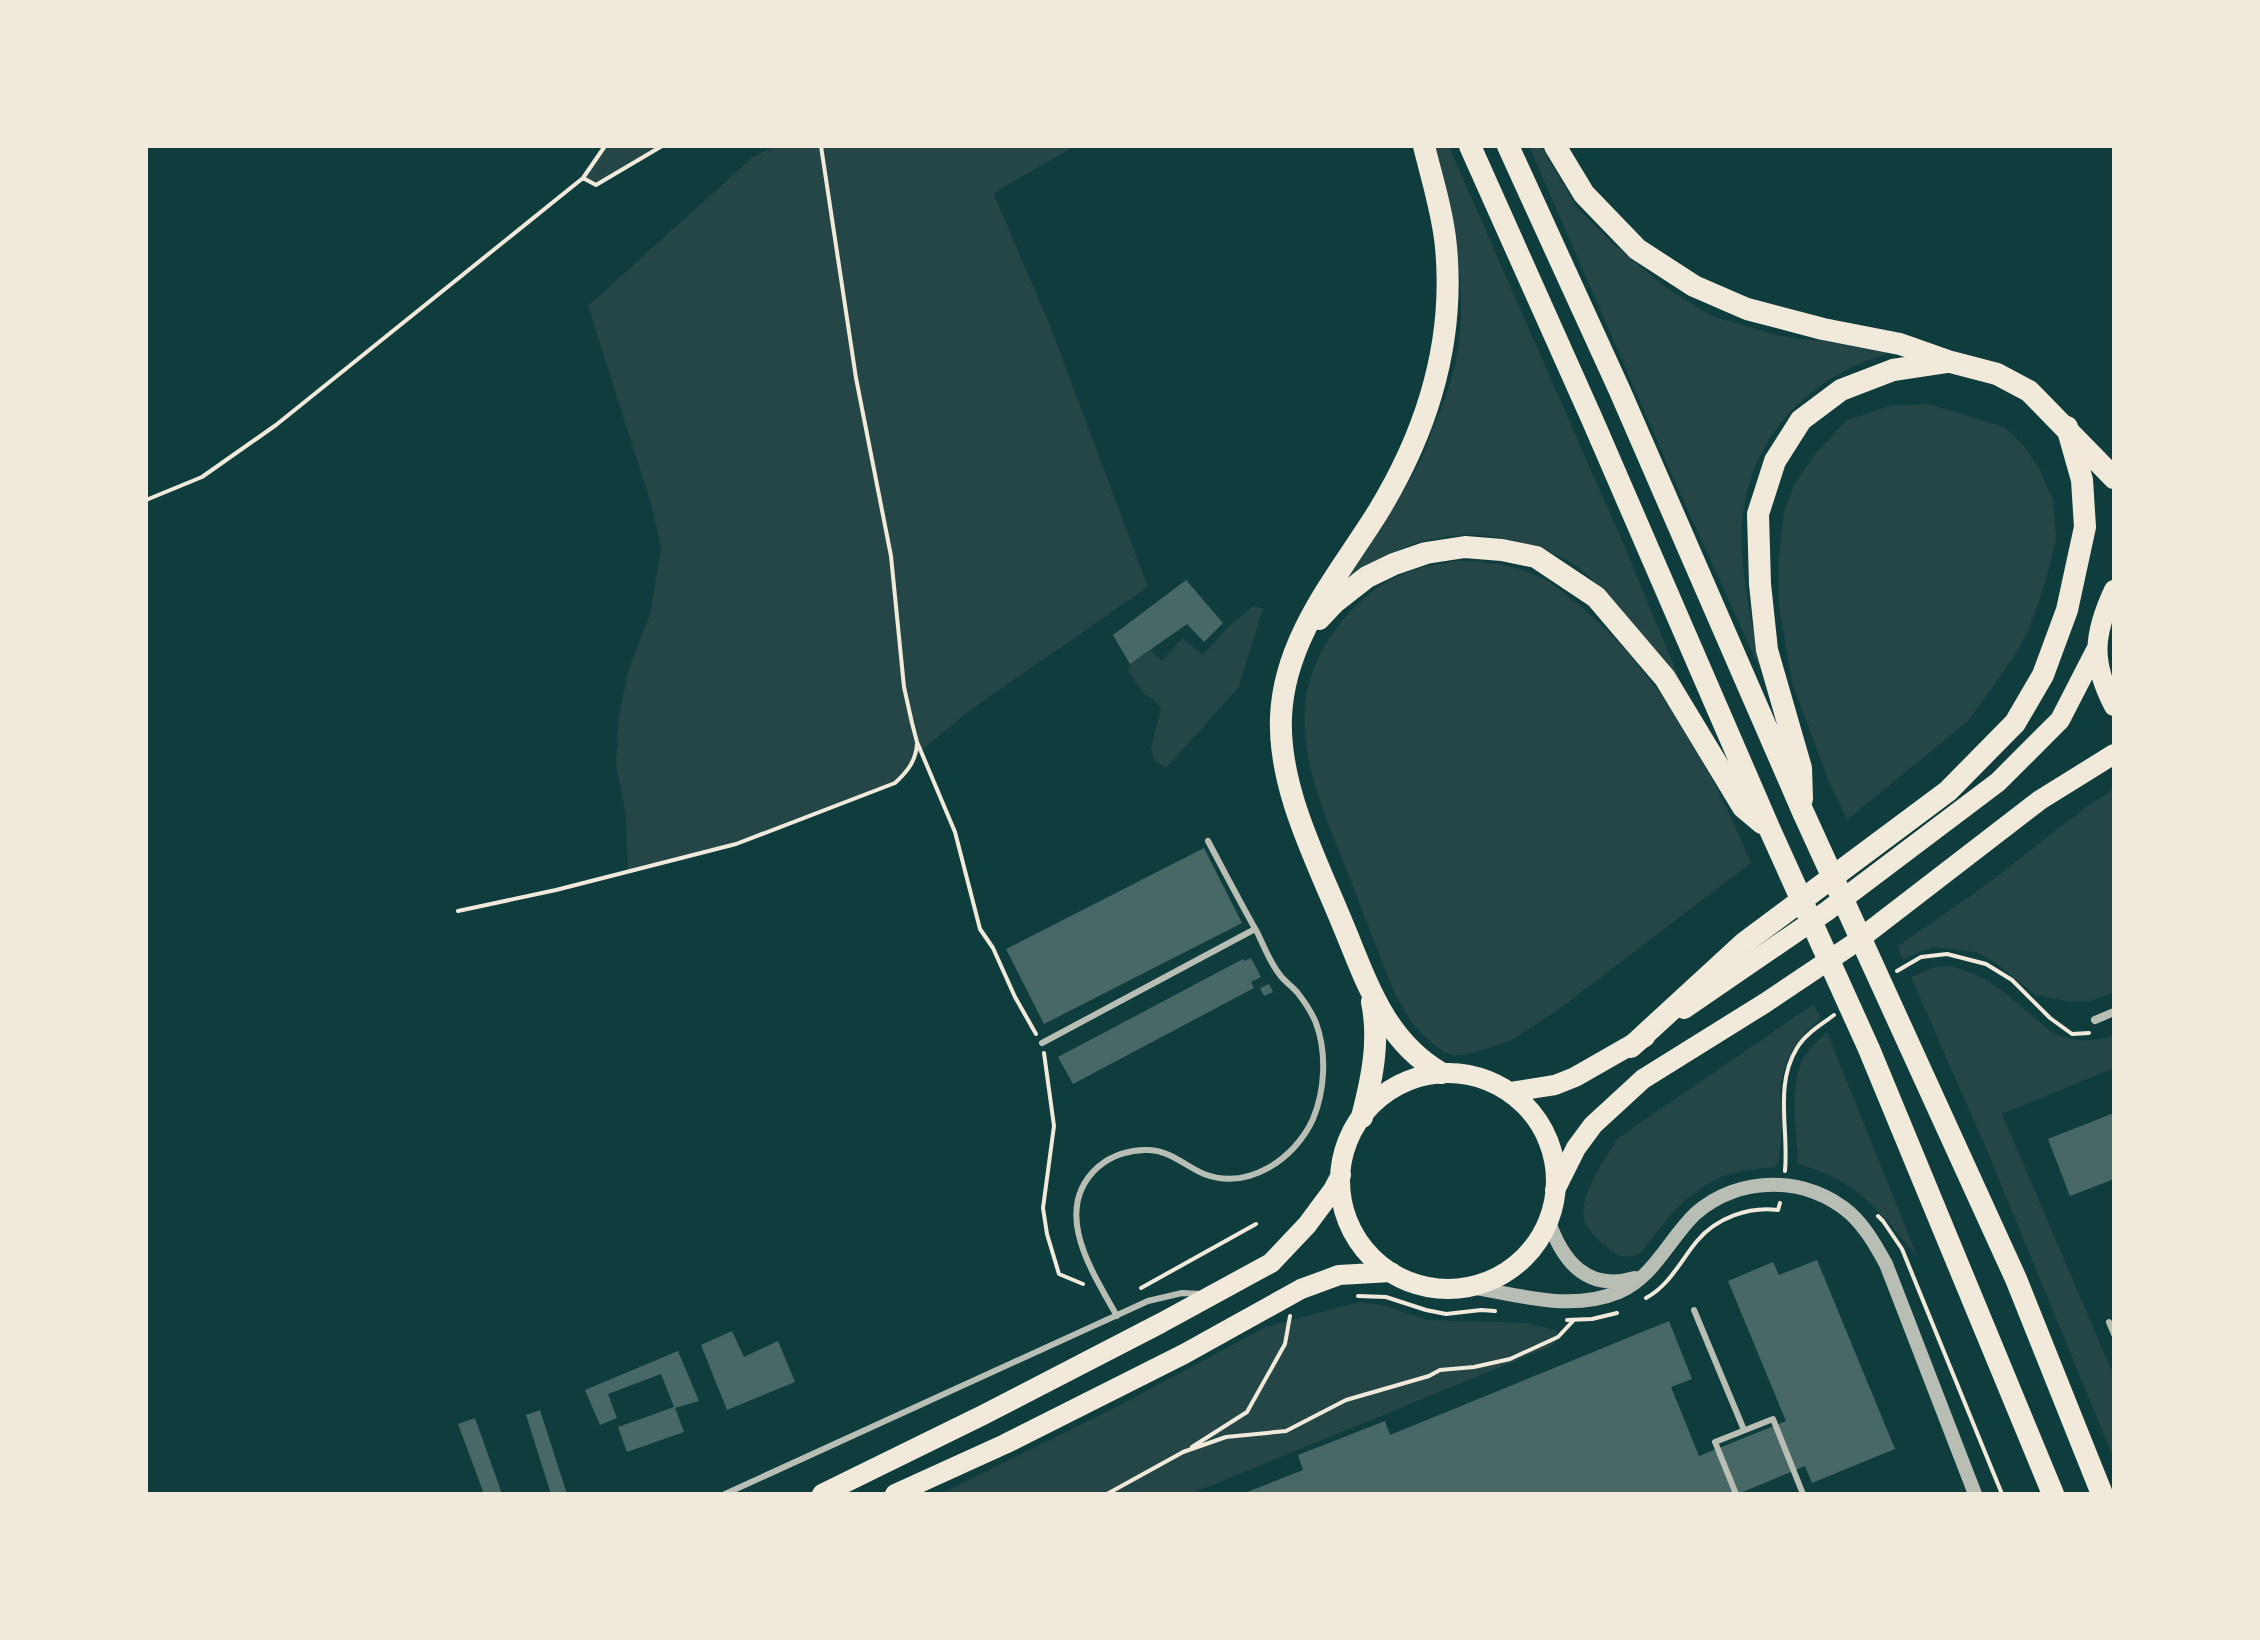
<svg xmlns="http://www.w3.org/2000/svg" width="2260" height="1640" font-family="'Roboto Condensed',sans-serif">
<rect width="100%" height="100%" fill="#0f3d3e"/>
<path fill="#244646" d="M605 146H662L596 185 583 178Z
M775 146H1075L995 192V197L1051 328 1148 587 973 708 917 754 907 772 895 783 737 844 628 872 626 816 616 765 619 714 629 669 651 611 661 547 652 507 588 306 753 157Z
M1434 146H1448L1453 156 1626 550 1686 695C1654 654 1618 597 1576 566 1564 557 1551 553 1537 548 1474 523 1407 535 1354 576L1344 575C1371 539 1398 503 1419 463 1426 451 1430 436 1435 423 1443 404 1450 385 1455 365 1470 298 1454 211 1434 146Z
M1529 146H1541L1576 206 1610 241 1665 287 1712 316 1780 336 1887 349 1888 353C1790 384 1731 461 1743 566 1745 582 1747 599 1750 615 1753 632 1762 651 1760 669L1676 484Z
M1929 404 2004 427 2024 446 2040 470 2053 500 2056 540 2044 586 2030 627 2015 655 1969 720 1847 820 1828 779 1792 682 1779 606V556L1784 512 1794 485 1816 453 1847 420 1889 406Z
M1458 561C1488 561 1519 566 1546 580 1558 587 1569 597 1580 606 1659 672 1712 769 1751 863L1559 1009 1514 1039 1490 1048 1463 1055H1454L1444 1052 1429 1041 1412 1023 1396 996C1378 953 1362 909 1345 866 1311 781 1275 700 1343 620 1377 580 1406 568 1458 561Z
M1253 606 1263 609 1238 688 1166 768 1154 760 1151 748 1161 708 1154 700 1144 694 1128 671 1130 664 1151 650 1162 661 1182 638 1203 655 1228 627Z
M2114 789V992L2092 1001 2070 1002 2036 995 1996 963 1976 952 1933 947 1902 959 1898 946 1986 885 2086 807Z
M1949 966C1990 973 2021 1008 2053 1033 2074 1042 2093 1043 2114 1035V1068L2002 1114 2114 1376V1459L1986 1148 1911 977 1935 967Z
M1814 1004 1821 1019C1800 1034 1786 1057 1781 1083 1779 1094 1782 1104 1783 1115 1783 1130 1780 1146 1779 1161L1776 1167C1758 1169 1737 1170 1721 1177 1686 1192 1663 1224 1640 1253 1628 1260 1617 1257 1607 1247 1598 1240 1587 1230 1584 1218 1579 1195 1606 1157 1618 1138Z
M1827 1032 1918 1258C1877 1209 1862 1183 1798 1164 1797 1133 1789 1089 1802 1061 1808 1049 1817 1041 1827 1032Z
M1359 1302 1386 1306 1426 1320 1526 1323 1556 1330 1558 1337 1554 1345 1190 1494H941L1122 1404 1266 1327Z"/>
<path fill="#486865" d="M1186 580 1223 623 1204 642 1187 624 1130 664 1113 635Z
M1204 848 1242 923 1044 1024 1006 949Z
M1251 958 1261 977 1251 982 1254 988 1073 1084 1058 1057 1243 959 1244 961Z
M1269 984 1273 992 1264 996 1260 988Z
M2114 1113V1179L2070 1196 2048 1139Z
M1817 1260 1895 1449 1812 1483 1805 1466 1738 1494H1242L1303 1470 1298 1455 1385 1421 1390 1435 1669 1321 1692 1379 1671 1387 1699 1456 1786 1421 1728 1281 1773 1262 1779 1275Z
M732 1331 744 1357 778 1341 795 1382 727 1410 701 1345Z
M678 1351 699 1401 675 1408 684 1432 627 1452 618 1427 674 1407 661 1374 608 1394 617 1418 600 1425 585 1390Z
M540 1410 567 1494H551L526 1415Z
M475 1418 502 1494H484L458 1424Z"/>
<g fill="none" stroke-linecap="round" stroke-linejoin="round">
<path stroke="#f1e9da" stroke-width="4" d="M821 146 856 378 891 556 904 687 912 723 917 742 955 832 980 929 993 948 1015 997 1036 1034
M583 178 596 185 662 146
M146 500 202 477 276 425 583 178 605 146
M458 911 556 890 736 844 895 783C907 772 916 761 917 744
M1897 971 1921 957 1947 954 1986 964 2012 980 2050 1018 2072 1034 2089 1033
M1044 1053 1054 1126 1043 1208 1047 1234 1059 1274 1083 1284
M1785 1171C1789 1130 1774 1085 1797 1048 1805 1034 1821 1025 1834 1015
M1878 1216 1883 1221 1902 1249 2002 1494
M1141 1288 1256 1224
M1358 1296 1386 1297 1426 1310 1446 1314 1481 1310 1495 1311
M1646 1298C1670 1285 1681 1260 1697 1241 1716 1218 1749 1206 1778 1210L1780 1203
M1567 1320 1592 1319 1617 1313
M1192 1447 1247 1412 1285 1344 1290 1316
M1183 1452 1226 1437 1286 1431 1346 1400 1429 1376 1440 1370 1474 1367 1510 1359 1558 1337 1573 1321
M1107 1494 1185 1451"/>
<path stroke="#b8beb3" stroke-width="6" d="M1042 1043 1255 929
M1694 1310 1744 1430
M1117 1316C1093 1273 1050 1210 1098 1167 1112 1155 1131 1149 1149 1150 1171 1151 1185 1166 1204 1174 1248 1191 1295 1159 1313 1119 1325 1090 1327 1053 1316 1023 1312 1013 1304 1001 1297 992 1292 986 1284 981 1280 975 1270 963 1264 946 1257 932 1240 902 1224 871 1208 841
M2109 1322 2114 1334
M725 1494 1148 1301 1182 1293 1202 1294
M1736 1494 1715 1442 1773 1419 1803 1494"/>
<path stroke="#b8beb3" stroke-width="8" d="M2095 1020 2114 1012"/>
<path stroke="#b8beb3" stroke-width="14" d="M1548 1219C1562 1261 1587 1292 1635 1278
M1470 1287C1520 1295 1570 1312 1619 1292 1654 1277 1669 1239 1695 1214 1738 1175 1808 1175 1851 1214 1866 1228 1876 1246 1886 1264L1975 1494"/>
<path stroke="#f1e9da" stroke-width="20" d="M2114 590C2093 635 2091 662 2114 706
M1684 1009 1827 911 1998 782 2060 720 2097 648
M1340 1181a108 108 0 1 1 216 0a108 108 0 1 1-216 0Z
M1511 1092 1555 1085 1575 1077 1645 1037
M1555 1190 1576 1148 1593 1125 1643 1079 1765 1003 1853 944 2040 800 2114 754
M822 1494 983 1415 1161 1323 1271 1263 1307 1225 1333 1190 1341 1175
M895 1494 1005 1444 1184 1354 1301 1289 1339 1275 1391 1272"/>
<path stroke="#f1e9da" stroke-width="22" d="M1424 146C1432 179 1443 213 1446 247 1455 343 1428 430 1378 512 1338 576 1284 638 1281 717 1278 788 1317 861 1343 925 1367 982 1384 1040 1441 1073
M1470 146 1592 419 1770 830 1869 1049 2053 1494
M1508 146 1619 389 1803 812 2016 1279 2102 1494
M1555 146 1584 194 1637 249 1694 286 1747 309 1823 329 1900 344 1951 362 1997 374 2029 391 2114 478
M1319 619 1335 602 1367 577 1394 564 1426 553 1465 547 1502 550 1536 557 1596 597 1665 678 1743 807 1762 823
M1802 799 1801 768 1767 650 1760 584 1758 514 1775 461 1801 420 1841 390 1893 370 1946 362
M1631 1047 1744 943 1948 791 2015 723 2043 675 2067 610 2085 527 2082 480 2067 427
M1362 1117C1372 1079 1380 1041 1372 1002"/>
</g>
<rect width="2260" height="1640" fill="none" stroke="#f1e9da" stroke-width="296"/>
</svg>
